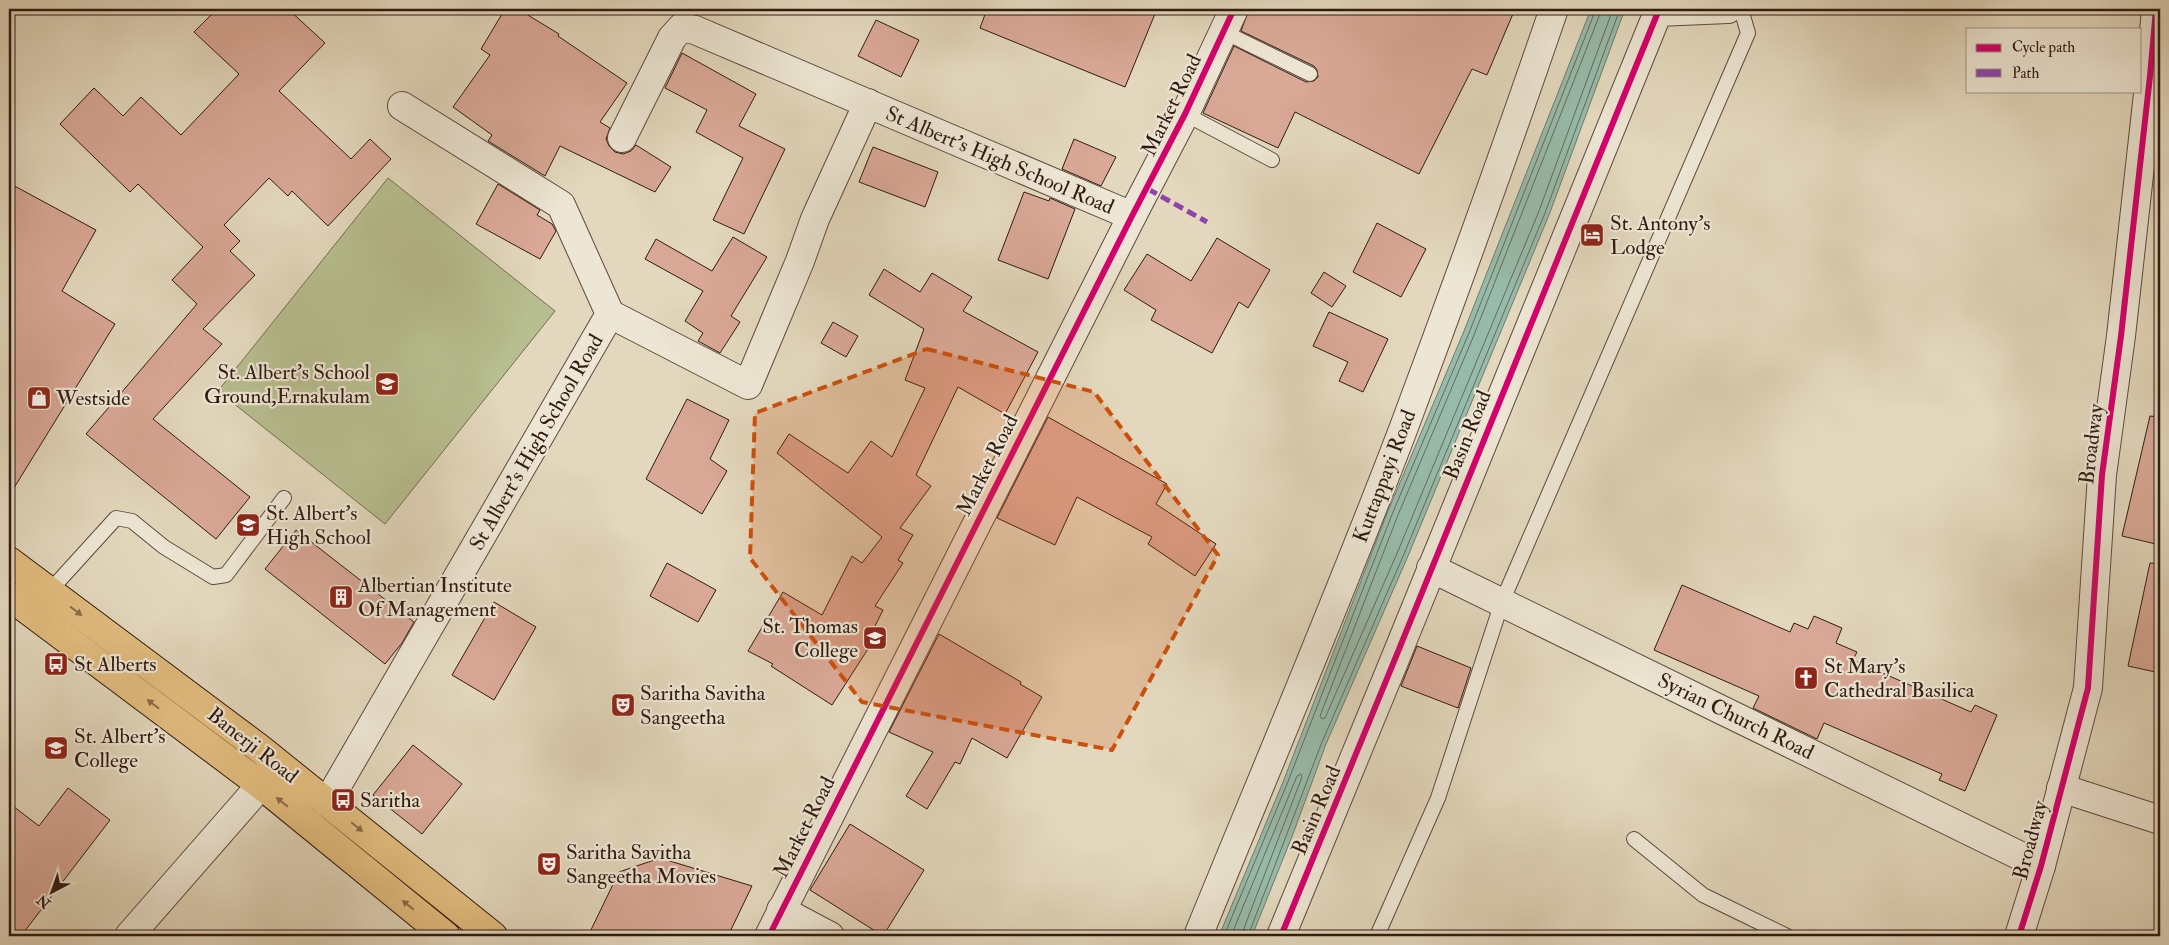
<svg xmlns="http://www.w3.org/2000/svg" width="2169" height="945" font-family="'IM FELL Double Pica',serif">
<rect width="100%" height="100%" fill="#e3d8bd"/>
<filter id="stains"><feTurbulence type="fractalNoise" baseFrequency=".004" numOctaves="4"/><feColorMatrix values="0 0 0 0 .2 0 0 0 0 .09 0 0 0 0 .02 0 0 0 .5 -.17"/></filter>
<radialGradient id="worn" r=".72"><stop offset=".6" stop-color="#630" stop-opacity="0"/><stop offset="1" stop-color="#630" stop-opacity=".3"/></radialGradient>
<path fill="#b7be8f" stroke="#746c50" d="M388 178 555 311 385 524 218 391Z"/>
<path fill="#97bbaa" stroke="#6e7b6d" d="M1591 9H1625L1549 215 1408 556 1326 744 1293 834 1252 936H1219L1283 782 1388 511 1464 331Z"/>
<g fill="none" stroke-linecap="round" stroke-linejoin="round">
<path stroke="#646a5e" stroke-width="1" d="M1602 9 1474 335 1398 515 1320 716 1322 719 1325 718 1398 551 1539 211 1613 9
M1224 936 1287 784 1393 512 1469 333 1596 9
M1231 936 1297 776 1301 774 1302 777 1241 936
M1248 936 1322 742 1404 554 1545 213 1620 9"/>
</g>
<path fill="#d9a896" stroke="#301a12" d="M217 9H288L325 43 279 91 351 159 370 139 391 159 328 226 292 191 288 196 269 178 224 225 240 241 230 251 255 275 203 329 222 344 153 419 250 497 216 539 86 434 197 304 172 280 203 247 138 184 130 192 60 124 94 88 123 116 141 97 181 135 239 74 194 32Z
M505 9H518L559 34 558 36 627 83 600 122 610 128 606 139 609 146 615 152 623 154 631 151 636 145 671 167 655 192 560 146 545 176 488 141 492 135 453 107 490 55 481 49Z
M987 9H1157L1125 87 980 28Z
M1249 9H1515L1487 75 1472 69 1419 174 1295 112 1278 148 1203 113 1234 46 1306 82 1314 81 1318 77 1317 70 1314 66 1241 31Z
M876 20 919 40 901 77 858 56Z
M682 53 756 94 739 126 785 149 744 234 713 220 743 158 696 132 707 110 665 88Z
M1074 139 1116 157 1101 186 1062 169Z
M873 147 938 172 925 207 859 182Z
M9 183 96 230 62 291 115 324 9 496Z
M498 184 540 210 537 215 552 224 556 231 540 259 476 224Z
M1024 192 1049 201 1050 198 1075 209 1048 279 998 260Z
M1377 223 1426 249 1401 297 1353 272Z
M733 237 767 257 731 316 740 322 720 353 698 341 703 333 685 321 703 291 645 259 656 239 712 271Z
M1217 238 1270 270 1248 308 1239 302 1212 353 1151 320 1156 310 1124 290 1147 254 1191 281Z
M884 269 920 292 932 273 972 297 963 311 1038 352 1005 414 958 387 916 475 931 486 900 528 913 535 898 560 903 563 875 606 883 610 870 636 875 638 832 705 771 666 773 664 748 651 783 592 822 615 852 556 862 563 882 537 777 453 789 434 848 473 871 441 892 457 925 388 905 380 924 329 869 295Z
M1324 272 1346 286 1332 307 1311 293Z
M1329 312 1388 339 1363 392 1339 381 1348 362 1313 346Z
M833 322 858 336 846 357 821 343Z
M687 399 729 420 710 459 727 471 702 514 646 479Z
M2150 416 2160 417V545L2122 536Z
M1048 417 1167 484 1156 504 1216 544 1195 576 1148 544 1152 537 1077 497 1055 545 997 518Z
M296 530 414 622 402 643 385 664 265 569Z
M667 563 716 590 698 622 650 596Z
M2150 563 2160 564V673L2128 666Z
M1682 585 1790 632 1794 623 1808 629 1814 616 1842 628 1836 643 1857 652 1853 660 1971 712 1975 705 1997 715 1965 791 1939 780 1942 774 1824 723 1817 739 1753 708 1759 696 1654 650Z
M494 602 536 627 494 700 452 675Z
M939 634 1021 682 1020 684 1042 697 1007 758 972 738 960 764 955 762 927 809 906 796 933 752 889 732Z
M1417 646 1471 668 1458 708 1401 686Z
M413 745 462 784 422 834 373 795Z
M68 788 110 820 21 936H9V803L39 826Z
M850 824 924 870 883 936 810 890Z
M660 858 752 886 728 936H588L619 872Z"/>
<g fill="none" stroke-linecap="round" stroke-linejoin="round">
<defs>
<path id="service" d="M1224 32 1310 74
M1185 114 1272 160
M46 595 116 518 132 521 164 547 213 577 226 575 284 498
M1634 839 1703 895 1787 936
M1377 936 1438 798 1502 602 1748 33 1741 9"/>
<path id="minor" d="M402 106 561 205 610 314 748 385 800 261 815 219 868 103
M622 138 672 38 682 27 695 30 1132 216
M1431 568 2041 866
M2061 788 2160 820
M327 803 610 314
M781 910 830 936
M129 936 261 785
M1198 936C1267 767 1339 598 1404 427 1456 288 1506 149 1554 9
M1281 936C1409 629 1531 320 1658 12L1728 9"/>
<path id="tertiary" d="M769 936 1132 216 1185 114 1234 9
M2019 936 2041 866 2088 688 2102 475 2121 336 2150 76 2156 9"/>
<path id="primary" d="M9 561 259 748 493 936
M9 596 261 785 446 936"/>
</defs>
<use href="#service" stroke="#5d4a3d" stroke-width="16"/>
<use href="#minor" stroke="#5d4a3d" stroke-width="30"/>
<use href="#tertiary" stroke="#5d4a3d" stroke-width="30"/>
<use href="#primary" stroke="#301a12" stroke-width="30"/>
<use href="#service" stroke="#ede6d4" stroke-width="14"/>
<use href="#minor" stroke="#ede6d4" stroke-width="28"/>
<use href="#tertiary" stroke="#ede6d4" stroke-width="28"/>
<use href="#primary" stroke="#e2bc7e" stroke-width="28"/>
<path stroke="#8e44ad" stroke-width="5" stroke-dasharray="10 5" stroke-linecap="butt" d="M1148 189 1207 222"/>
<defs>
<path id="cycleway" d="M769 936 1132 216 1185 114 1234 9
M1281 936C1409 629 1531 320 1658 12L1728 9
M2019 936 2041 866 2088 688 2102 475 2121 336 2150 76 2156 9"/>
</defs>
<use href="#cycleway" stroke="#ede6d4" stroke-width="9"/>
<use href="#cycleway" stroke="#d6006c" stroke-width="6"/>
</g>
<defs><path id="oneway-solid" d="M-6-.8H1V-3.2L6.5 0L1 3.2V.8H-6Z" transform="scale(1.25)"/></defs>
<g fill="#896b48">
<use href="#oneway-solid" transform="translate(76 611) rotate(37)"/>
<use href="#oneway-solid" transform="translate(153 704) rotate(-143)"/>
<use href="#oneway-solid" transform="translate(282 802) rotate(-141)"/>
<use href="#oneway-solid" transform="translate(357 827) rotate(39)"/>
<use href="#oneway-solid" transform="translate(408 905) rotate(-141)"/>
</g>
<path fill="#cc500d" fill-opacity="0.2" stroke="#cc500d" stroke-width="4" stroke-dasharray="10 6" stroke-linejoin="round" d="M927 349 1094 392 1218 555 1112 750 862 702 750 558 755 413Z"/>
<defs>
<symbol id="hotel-square" viewBox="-11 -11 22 22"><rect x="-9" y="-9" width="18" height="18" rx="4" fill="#8f2418" stroke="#ede6d4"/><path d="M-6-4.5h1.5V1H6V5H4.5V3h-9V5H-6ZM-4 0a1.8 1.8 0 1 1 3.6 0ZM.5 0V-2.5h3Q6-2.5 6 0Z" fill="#fff"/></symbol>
<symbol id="school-square" viewBox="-11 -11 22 22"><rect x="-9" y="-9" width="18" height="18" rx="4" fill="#8f2418" stroke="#ede6d4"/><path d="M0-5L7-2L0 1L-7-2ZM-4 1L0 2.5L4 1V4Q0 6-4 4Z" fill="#fff"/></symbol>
<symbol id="shop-square" viewBox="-11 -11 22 22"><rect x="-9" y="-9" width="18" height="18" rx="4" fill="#8f2418" stroke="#ede6d4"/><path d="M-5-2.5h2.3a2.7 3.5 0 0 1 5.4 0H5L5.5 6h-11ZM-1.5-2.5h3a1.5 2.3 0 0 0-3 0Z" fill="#fff"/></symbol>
<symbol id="building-square" viewBox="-11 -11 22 22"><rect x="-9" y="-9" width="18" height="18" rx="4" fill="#8f2418" stroke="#ede6d4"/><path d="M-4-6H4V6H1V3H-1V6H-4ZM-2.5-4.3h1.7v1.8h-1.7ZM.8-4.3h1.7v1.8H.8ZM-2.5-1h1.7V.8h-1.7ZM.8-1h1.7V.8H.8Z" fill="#fff"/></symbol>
<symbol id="university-square" viewBox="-11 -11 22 22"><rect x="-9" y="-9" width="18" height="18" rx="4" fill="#8f2418" stroke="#ede6d4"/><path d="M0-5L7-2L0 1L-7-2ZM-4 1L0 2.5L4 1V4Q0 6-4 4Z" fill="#fff"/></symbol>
<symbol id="bus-square" viewBox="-11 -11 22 22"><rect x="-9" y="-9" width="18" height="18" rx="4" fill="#8f2418" stroke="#ede6d4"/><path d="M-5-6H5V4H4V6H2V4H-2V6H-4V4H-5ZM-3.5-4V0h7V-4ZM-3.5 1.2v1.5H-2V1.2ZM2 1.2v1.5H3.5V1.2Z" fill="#fff"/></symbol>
<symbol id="church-square" viewBox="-11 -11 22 22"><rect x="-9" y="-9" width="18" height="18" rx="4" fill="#8f2418" stroke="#ede6d4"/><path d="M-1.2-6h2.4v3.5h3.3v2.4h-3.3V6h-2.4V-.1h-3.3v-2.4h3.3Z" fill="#fff"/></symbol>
<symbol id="theatre-square" viewBox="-11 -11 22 22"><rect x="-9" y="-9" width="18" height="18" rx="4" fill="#8f2418" stroke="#ede6d4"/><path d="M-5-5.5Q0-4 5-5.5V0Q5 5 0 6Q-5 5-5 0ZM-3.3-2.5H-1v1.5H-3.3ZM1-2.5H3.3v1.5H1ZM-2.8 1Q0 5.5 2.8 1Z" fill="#fff"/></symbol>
</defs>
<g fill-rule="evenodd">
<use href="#hotel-square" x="1578" y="221" width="28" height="28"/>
<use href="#school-square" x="373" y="370" width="28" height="28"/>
<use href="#shop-square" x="25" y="384" width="28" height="28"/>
<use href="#school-square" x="234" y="511" width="28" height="28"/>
<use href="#building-square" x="327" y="583" width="28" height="28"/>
<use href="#university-square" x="861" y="624" width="28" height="28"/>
<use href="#bus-square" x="42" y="650" width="28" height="28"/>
<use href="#church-square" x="1792" y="664" width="28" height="28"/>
<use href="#theatre-square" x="609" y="691" width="28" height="28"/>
<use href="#university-square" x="42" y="734" width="28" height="28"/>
<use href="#bus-square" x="329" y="786" width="28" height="28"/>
<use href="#theatre-square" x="535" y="850" width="28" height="28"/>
</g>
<g text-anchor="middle" stroke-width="4.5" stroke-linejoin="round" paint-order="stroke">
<g font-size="21" fill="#301a12" stroke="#ede6d4">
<text transform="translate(1171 105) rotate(-64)" y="7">Market Road</text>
<text transform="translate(1000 160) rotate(23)" y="7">St Albert's High School Road</text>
<text transform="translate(1467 435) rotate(-68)" y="7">Basin Road</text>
<text transform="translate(536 442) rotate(-60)" y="7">St Albert's High School Road</text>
<text transform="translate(2091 444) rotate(-83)" y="7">Broadway</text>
<text transform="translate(987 465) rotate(-63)" y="7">Market Road</text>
<text transform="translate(1384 476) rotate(-69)" y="7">Kuttappayi Road</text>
<text transform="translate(1736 716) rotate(26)" y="7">Syrian Church Road</text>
<text transform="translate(253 745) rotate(38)" y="7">Banerji Road</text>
<text transform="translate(1316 810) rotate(-67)" y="7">Basin Road</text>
<text transform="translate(804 827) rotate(-63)" y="7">Market Road</text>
<text transform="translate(2030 840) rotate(-75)" y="7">Broadway</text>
</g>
<g font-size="21" fill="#301a12" stroke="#ede6d4" text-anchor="start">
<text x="1610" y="230">St. Antony's<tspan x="1610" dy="24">Lodge</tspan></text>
<text x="370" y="379" text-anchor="end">St. Albert’s School<tspan x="370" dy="24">Ground,Ernakulam</tspan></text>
<text x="56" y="405">Westside</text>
<text x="266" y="520">St. Albert's<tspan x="266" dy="24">High School</tspan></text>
<text x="358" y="592">Albertian Institute<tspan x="358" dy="24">Of Management</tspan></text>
<text x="858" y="633" text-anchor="end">St. Thomas<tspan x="858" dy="24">College</tspan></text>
<text x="74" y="671">St Alberts</text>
<text x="1824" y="673">St Mary's<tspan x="1824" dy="24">Cathedral Basilica</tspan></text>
<text x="640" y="700">Saritha Savitha<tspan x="640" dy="24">Sangeetha</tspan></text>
<text x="74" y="743">St. Albert's<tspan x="74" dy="24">College</tspan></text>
<text x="360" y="807">Saritha</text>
<text x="566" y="859">Saritha Savitha<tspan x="566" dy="24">Sangeetha Movies</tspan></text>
</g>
</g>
<rect width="2169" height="945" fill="none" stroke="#e3d8bd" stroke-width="30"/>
<rect x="10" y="10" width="2149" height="925" fill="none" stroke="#301a12" stroke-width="2.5"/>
<rect x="15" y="15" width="2139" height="915" fill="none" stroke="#301a12"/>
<rect x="1966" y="28" width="175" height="65" fill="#ede6d4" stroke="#a19486"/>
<rect x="1976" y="44" width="25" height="8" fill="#d6006c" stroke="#a19486"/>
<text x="2012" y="52" font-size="15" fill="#301a12">Cycle path</text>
<rect x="1976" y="69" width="25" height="8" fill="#8e44ad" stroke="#a19486"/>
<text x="2012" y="78" font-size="15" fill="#301a12">Path</text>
<g transform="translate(52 892) rotate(221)" stroke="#ede6d4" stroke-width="4" paint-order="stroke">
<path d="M0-4L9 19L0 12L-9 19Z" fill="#301a12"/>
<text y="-8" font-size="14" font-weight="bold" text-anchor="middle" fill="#301a12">N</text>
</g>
<rect width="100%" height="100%" filter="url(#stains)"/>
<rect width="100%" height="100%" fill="url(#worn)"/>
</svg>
